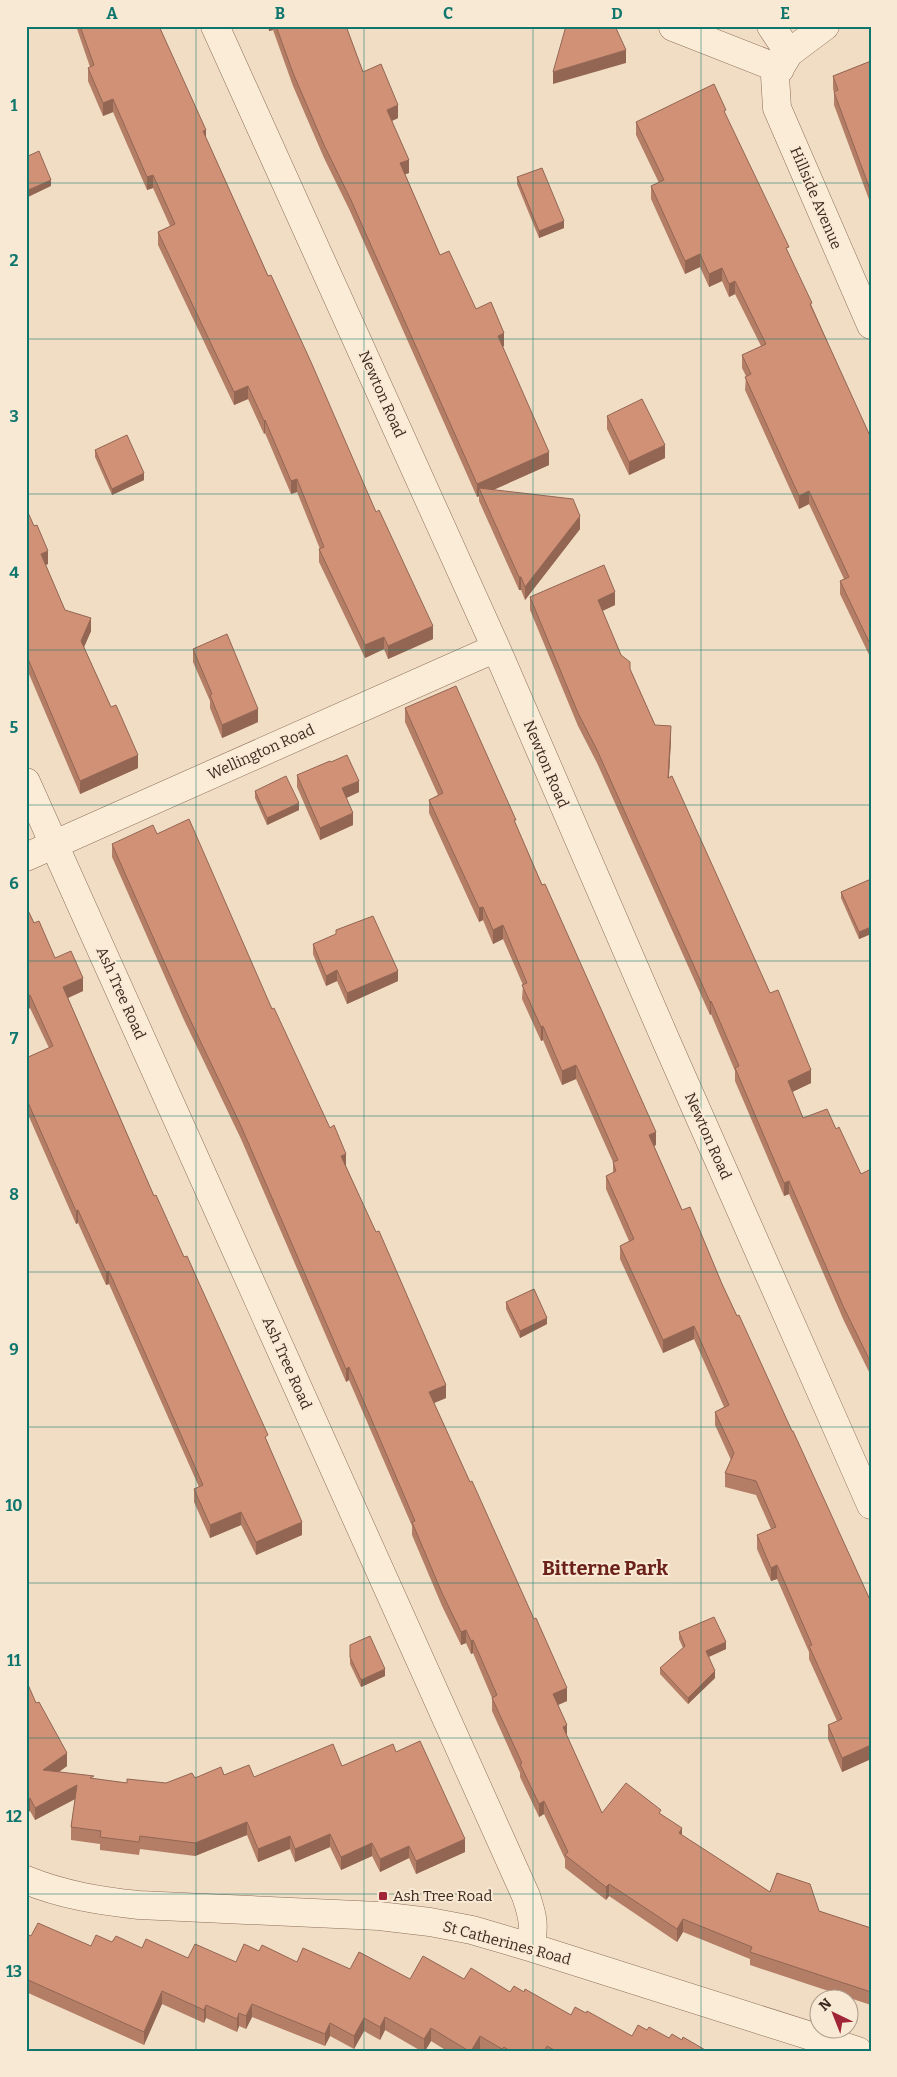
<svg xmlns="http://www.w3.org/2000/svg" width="897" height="2077" font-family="Bitter,serif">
<rect width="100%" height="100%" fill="#f1ddc4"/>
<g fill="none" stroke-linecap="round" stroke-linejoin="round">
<defs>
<path id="minor" d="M215 26 496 648 667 1043 871 1505
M771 26 789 53
M825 26 789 53 775 76 777 108 871 325
M673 27 780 69
M26 782 526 1896C533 1917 535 1926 530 1947
M26 857 496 648
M26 1880C63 1895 100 1901 139 1905L379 1916 430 1922 472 1930 530 1947 858 2051"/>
</defs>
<use href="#minor" stroke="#8d6e59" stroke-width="29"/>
<use href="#minor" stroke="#fbecd8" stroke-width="28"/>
</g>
<path fill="#b47d66" d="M76 26H159L206 138 252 240 433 639 388 659 384 649 365 658 319 562V549H320L297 492 291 494 265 433 264 434 248 399 234 405 158 245V232L170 226 153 188 147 190 113 112 103 116 88 81V68L90 67Z
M268 26H346L363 72 398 118 392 121 409 173 405 174 440 255 476 309 504 346 502 347 549 465 493 490 580 529 525 600 521 590H519L479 501V496L477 497 350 211 324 158 293 86 273 30 269 31Z
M871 61V205L834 105V92L833 89V76Z
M726 116 789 254 852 398 871 438V659L840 594V581L844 579 809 504 799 509 745 390 746 376 742 368V355L761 346 735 294 729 297 722 281 709 287 700 267 685 274 651 199V186L659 183 636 135V122Z
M517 177 564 228 539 238 517 184Z
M607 416 665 458 629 475 607 429Z
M95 450 144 480 112 495 95 457Z
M26 508 48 564 45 565 65 610 91 631 84 647 138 768 80 794 26 667Z
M530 597 615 605 602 611 621 655 630 669 655 725 671 739 669 777 811 1083 792 1092 803 1118 836 1129 861 1174 871 1169V1376L844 1321 789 1194 784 1196 735 1081V1071L711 1014 710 1015 597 763 578 726 530 610Z
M193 649 258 722 222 738 210 708V701L193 662Z
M405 708 516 825 656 1145 654 1146 682 1210 722 1284 871 1602V1759L842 1772 828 1739V1725L837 1721 809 1659V1652L777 1579 771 1581 757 1549V1535L771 1529 756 1495 725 1487V1473L731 1460 715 1425V1412L724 1407 694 1339 663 1353 620 1259V1246L629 1241 606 1189V1176L613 1173V1162L576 1079 562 1085 543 1040 541 1041 527 1010 522 999 523 985 503 939 493 944 483 920 479 922 429 813V800L438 795 405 722Z
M331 762 359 792 346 798 353 825 320 840 297 787V775Z
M255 791 299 810 267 825 255 798Z
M157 834 272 1009 346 1166 446 1398 434 1403 567 1701 558 1705 567 1736 602 1813 661 1814 682 1836 770 1892 819 1911 871 1928V2005L750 1965V1959L683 1932 677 1942 609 1896 606 1900 565 1868V1859L544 1814 539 1817 520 1777V1773L492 1711V1698L473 1653 471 1654 466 1643 461 1645 442 1606 412 1535V1526L349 1380 346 1382 241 1139 184 1020 112 857V844Z
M871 879V934L859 939 841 898V892Z
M26 906 34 923 55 958 83 991 68 998 154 1196 268 1443 302 1535 256 1555 241 1525 210 1538 194 1502V1489L199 1487 109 1284 106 1285 78 1223 76 1224 26 1110V1058L49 1048 30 1008 26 1010Z
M313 944 398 981 347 1004 337 981 326 986 313 954Z
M506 1302 547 1324 520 1338 506 1309Z
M679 1632 726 1649 709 1657 715 1678 688 1704 660 1674V1668L683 1648 679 1639Z
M350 1645 385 1676 361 1687 350 1664Z
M36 1703 67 1766 59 1772 94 1779 127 1783H166L195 1778 224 1775 254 1777 342 1766 396 1752 465 1852 416 1874 409 1858 380 1872 372 1856 341 1870 330 1847 295 1862 290 1849 258 1862 247 1835 195 1856 140 1849 139 1855 100 1850V1844L71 1840V1827L75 1799 35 1820 30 1811 26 1813Z
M26 1934 31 1936 91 1946 112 1942 142 1948 188 1958 236 1962 259 1951 297 1962 350 1969 410 1979H464L510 1992H524L571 2015 586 2013 632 2036 647 2030 669 2038 682 2040 707 2051H482L480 2049 479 2051H447L431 2041 425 2051H421L385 2030 380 2040 364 2031 354 2049 330 2036 325 2046 252 2017 246 2029 239 2026 237 2032 206 2018 204 2023 162 2004 144 2045 26 1992Z"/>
<path fill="#926653" d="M269 26H273V30L269 31Z
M626 50V63L553 84V72Z
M113 99V112L103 116V103Z
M398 105V118L387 123V110Z
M206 130V142L203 131Z
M409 160V173L400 176V163Z
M153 175V188L147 190V177Z
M51 180V186L26 198V191Z
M564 221V228L539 238V231Z
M700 254V267L685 274V261Z
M722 268V281L709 287V274Z
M735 281V294L729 297V284Z
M504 333V346L498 349V336Z
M248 386V399L234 405V392Z
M265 420V433L264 434V421Z
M665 445V458L629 475V462Z
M549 452V465L482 495 479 488V496L477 497V484Z
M144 473V480L112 495V489Z
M297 479V492L291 494V481Z
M809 491V504L799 509V496Z
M580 516V529L525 600V587Z
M48 551V564L41 567V554Z
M519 577H521V590H519Z
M615 592V605L598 613V600Z
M91 618V631L81 654V641Z
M433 626V639L388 659V646Z
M384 637V649L365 658V645Z
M258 709V722L222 738V725Z
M671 726V739L668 791V778Z
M138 755V768L80 794V781Z
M359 781V792L342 800V788Z
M299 803V810L267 825V818Z
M353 813V825L320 840V828Z
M483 907V920L479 922V908Z
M503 925V939L493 944V930Z
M871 927V934L859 939V932Z
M337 970V981L326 986V976Z
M398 971V981L347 1004V993Z
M83 978V991L63 1000V987Z
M30 995V1008L26 1010V997Z
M711 1001V1014L710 1015V1002Z
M543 1026V1040L541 1041V1027Z
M576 1065V1079L562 1085V1071Z
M811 1070V1083L788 1094V1081Z
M656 1132V1145L649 1148V1135Z
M346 1154V1166L341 1169V1156Z
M789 1181V1194L784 1196V1183Z
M78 1210V1223L76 1224V1211Z
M109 1271V1284L106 1285V1272Z
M547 1318V1324L520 1338V1331Z
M694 1326V1339L663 1353V1340Z
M349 1367V1380L346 1382V1369Z
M446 1385V1398L429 1405V1392Z
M241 1512V1525L210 1538V1525Z
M302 1522V1535L256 1555V1542Z
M777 1565V1579L771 1581V1568Z
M466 1630V1643L461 1645V1632Z
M473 1640V1653L471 1654V1641Z
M726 1642V1649L706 1658V1651Z
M385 1669V1676L361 1687V1680Z
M715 1671V1678L688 1704V1698Z
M567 1688V1701L553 1707V1694Z
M567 1725V1738L563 1727Z
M871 1745V1759L842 1772V1758Z
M67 1753V1766L43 1783V1770Z
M77 1785V1798L35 1820V1808Z
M30 1798V1811L26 1813V1800Z
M544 1801V1814L539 1817V1804Z
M247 1822V1835L195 1856V1843Z
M682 1828V1841L679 1833Z
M330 1834V1847L295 1862V1849Z
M290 1836V1849L258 1862V1849Z
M465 1839V1852L416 1874V1861Z
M372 1843V1856L341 1870V1857Z
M409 1846V1858L380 1872V1859Z
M609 1884V1896L606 1900V1887Z
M683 1919V1932L677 1942V1929Z
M162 1991V2004L144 2045V2032Z
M252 2004V2017L246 2029V2016Z
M206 2005V2018L204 2023V2010Z
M239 2013V2026L237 2032V2019Z
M385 2017V2030L380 2040V2027Z
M364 2018V2031L354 2049V2036Z
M330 2023V2036L325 2046V2034Z
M431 2028V2041L425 2051H424V2039Z
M480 2036V2049L479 2051H471Z"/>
<path fill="#d19177" stroke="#926653" d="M80 26H159L206 130 203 131 252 240 268 276 271 275 311 362 376 512 379 510 433 626 388 646 384 637 365 645 319 549 324 547 297 479 291 481 265 420 264 421 248 386 234 392 158 232 175 224 153 175 147 177 113 99 103 103 88 68 94 65Z
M276 26H346L363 72 381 64 398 105 387 110 409 160 400 163 440 255 449 251 476 309 491 302 504 333 498 336 549 452 477 484 350 198 324 145 293 73Z
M566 26H615L626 50 553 72Z
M871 61V192L834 92 838 90 833 76Z
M714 84 726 110 724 111 789 247 786 248 812 303 810 304 871 438V646L840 581 849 577 809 491 799 496 745 377 751 374 742 355 766 344 735 281 729 284 722 268 709 274 700 254 685 261 651 186 664 180 636 122Z
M39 151 51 180 26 191V157Z
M542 168 564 221 539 231 517 177Z
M642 399 665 445 629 462 607 416Z
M127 435 144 473 112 489 95 450Z
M479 488 573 499 580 516 525 587 521 577H519Z
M26 508 34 526 37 525 48 551 41 554 65 610 91 618 81 641 111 707 116 705 138 755 80 781 26 654Z
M604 565 615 592 598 600 621 655 630 662V669L655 725 671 726 668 778 672 776 770 993 778 990 811 1070 788 1081 803 1118 827 1109 836 1129 839 1127 861 1174 871 1169V1363L844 1308 789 1181 784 1183 735 1068 739 1066 711 1001 710 1002 597 750 578 713 530 597Z
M227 634 258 709 222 725 210 695 212 694 193 649Z
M456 686 516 820H514L542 885 545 884 656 1132 649 1135 682 1210 690 1207 722 1284 737 1316 739 1315 792 1431H793L871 1602V1745L842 1758 828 1725 842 1719 809 1646 812 1645 777 1565 771 1568 757 1535 776 1527 756 1481 725 1473 734 1453 715 1412 729 1405 694 1326 663 1340 620 1246 634 1239 606 1176 616 1171 613 1162 618 1160 576 1065 562 1071 543 1026 541 1027 527 996 522 985 527 983 503 925 493 930 483 907 479 908 429 800 443 793 405 708Z
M347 755 359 781 342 788 353 813 320 828 297 775 330 761 331 762Z
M286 776 299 803 267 818 255 791Z
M189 819 272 1009 274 1008 330 1128 334 1125 346 1154 341 1156 376 1232 379 1231 446 1385 429 1392 470 1482 472 1481 534 1619 536 1618 567 1688 553 1694 567 1725 563 1727 602 1813 626 1783 661 1810 659 1813 682 1828 679 1833 770 1892 777 1873 810 1884 819 1911 871 1928V1992L750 1952 752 1947 683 1919 677 1929 609 1884 606 1887 565 1855 568 1852 544 1801 539 1804 520 1764 522 1763 492 1698 497 1695 473 1640 471 1641 466 1630 461 1632 442 1593 412 1522 415 1521 349 1367 346 1369 241 1126 184 1007 112 844 153 825 157 834Z
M871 879V927L859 932 841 892Z
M26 906 34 923 39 921 55 958 71 951 83 978 63 987 154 1196 156 1195 184 1257 187 1256 199 1283 268 1435 265 1437 302 1522 256 1542 241 1512 210 1525 194 1489 203 1485 109 1271 106 1272 78 1210 76 1211 26 1098V1058L53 1046 30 995 26 997Z
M373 916 398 971 347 993 337 970 326 976 313 944 336 934V930Z
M534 1289 547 1318 520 1331 506 1302Z
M714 1617 726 1642 706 1651 715 1671 688 1698 660 1668 685 1646 679 1632Z
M370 1636 385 1669 361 1680 350 1657V1645Z
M26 1680 36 1703 39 1702 67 1753 43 1770 94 1776 90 1778 127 1783V1779L166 1783 192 1773 195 1778 221 1767 224 1775 249 1765 254 1777 333 1744 342 1766 393 1744 396 1752 420 1741 465 1839 416 1861 409 1846 380 1859 372 1843 341 1857 330 1834 295 1849 290 1836 258 1849 247 1822 195 1843 140 1836 139 1842 100 1837 101 1831 71 1827 77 1785 35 1808 30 1798 26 1800Z
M38 1923 91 1946 96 1935 112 1942 116 1936 142 1948 146 1939 188 1958 195 1944 236 1962 244 1944 259 1951 262 1945 297 1962 303 1948 350 1969 359 1952 410 1979 423 1956 464 1979 471 1968 510 1992 514 1986 524 1992 525 1989 571 2015 575 2007 586 2013 587 2011 632 2036 638 2025 647 2030 649 2027 669 2038 672 2034 682 2040 683 2037 707 2051H556L547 2046 544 2051H510L504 2047 502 2049 480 2036 471 2051H469L431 2028 424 2039 385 2017 380 2027 364 2018 354 2036 330 2023 325 2034 252 2004 246 2016 239 2013 237 2019 206 2005 204 2010 162 1991 144 2032 26 1979V1934L31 1936Z"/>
<path fill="none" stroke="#0f766e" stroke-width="1" stroke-opacity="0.55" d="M196 26V2051M364 26V2051M533 26V2051M701 26V2051M26 183H871M26 339H871M26 494H871M26 650H871M26 805H871M26 961H871M26 1116H871M26 1272H871M26 1427H871M26 1583H871M26 1738H871M26 1894H871"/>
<rect fill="#a02536" stroke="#f8e9d4" stroke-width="2" x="378" y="1891" width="10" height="10" rx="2.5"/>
<g text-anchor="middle" stroke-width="4" stroke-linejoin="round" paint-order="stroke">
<g font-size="15" fill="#3c281e" stroke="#f8e9d4">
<text transform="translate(816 198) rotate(67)" y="5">Hillside Avenue</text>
<text transform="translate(382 394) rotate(66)" y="5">Newton Road</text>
<text transform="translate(261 752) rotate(-24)" y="5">Wellington Road</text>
<text transform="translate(546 764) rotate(67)" y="5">Newton Road</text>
<text transform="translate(121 993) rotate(66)" y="5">Ash Tree Road</text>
<text transform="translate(708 1136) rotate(66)" y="5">Newton Road</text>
<text transform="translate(287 1363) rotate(66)" y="5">Ash Tree Road</text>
<text transform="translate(507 1943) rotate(15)" y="5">St Catherines Road</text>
</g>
<g font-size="15" fill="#3c281e" stroke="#f8e9d4" text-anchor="start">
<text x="393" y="1901">Ash Tree Road</text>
</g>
<g font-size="20" font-weight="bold" fill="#6b211a" stroke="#f8e9d4">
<text x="605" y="1575">Bitterne Park</text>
</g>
</g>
<rect width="897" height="2077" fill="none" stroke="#f8e9d4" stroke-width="55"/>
<g transform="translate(834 2014) rotate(317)"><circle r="24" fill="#f8e9d4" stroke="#ad9c8b"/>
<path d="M0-4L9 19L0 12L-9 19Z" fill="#a02536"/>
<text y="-8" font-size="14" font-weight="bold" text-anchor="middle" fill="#3c281e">N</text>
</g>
<rect x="28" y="28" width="842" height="2022" fill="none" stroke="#0f766e" stroke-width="2"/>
<g font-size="16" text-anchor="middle" font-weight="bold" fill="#0f766e">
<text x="112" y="19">A</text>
<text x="280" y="19">B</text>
<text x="448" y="19">C</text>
<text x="617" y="19">D</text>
<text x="785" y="19">E</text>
<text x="14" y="111">1</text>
<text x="14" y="266">2</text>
<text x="14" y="422">3</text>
<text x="14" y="578">4</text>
<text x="14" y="733">5</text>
<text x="14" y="889">6</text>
<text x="14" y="1044">7</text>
<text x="14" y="1200">8</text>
<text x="14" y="1355">9</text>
<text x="14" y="1511">10</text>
<text x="14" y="1666">11</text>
<text x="14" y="1822">12</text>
<text x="14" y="1977">13</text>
</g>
</svg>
